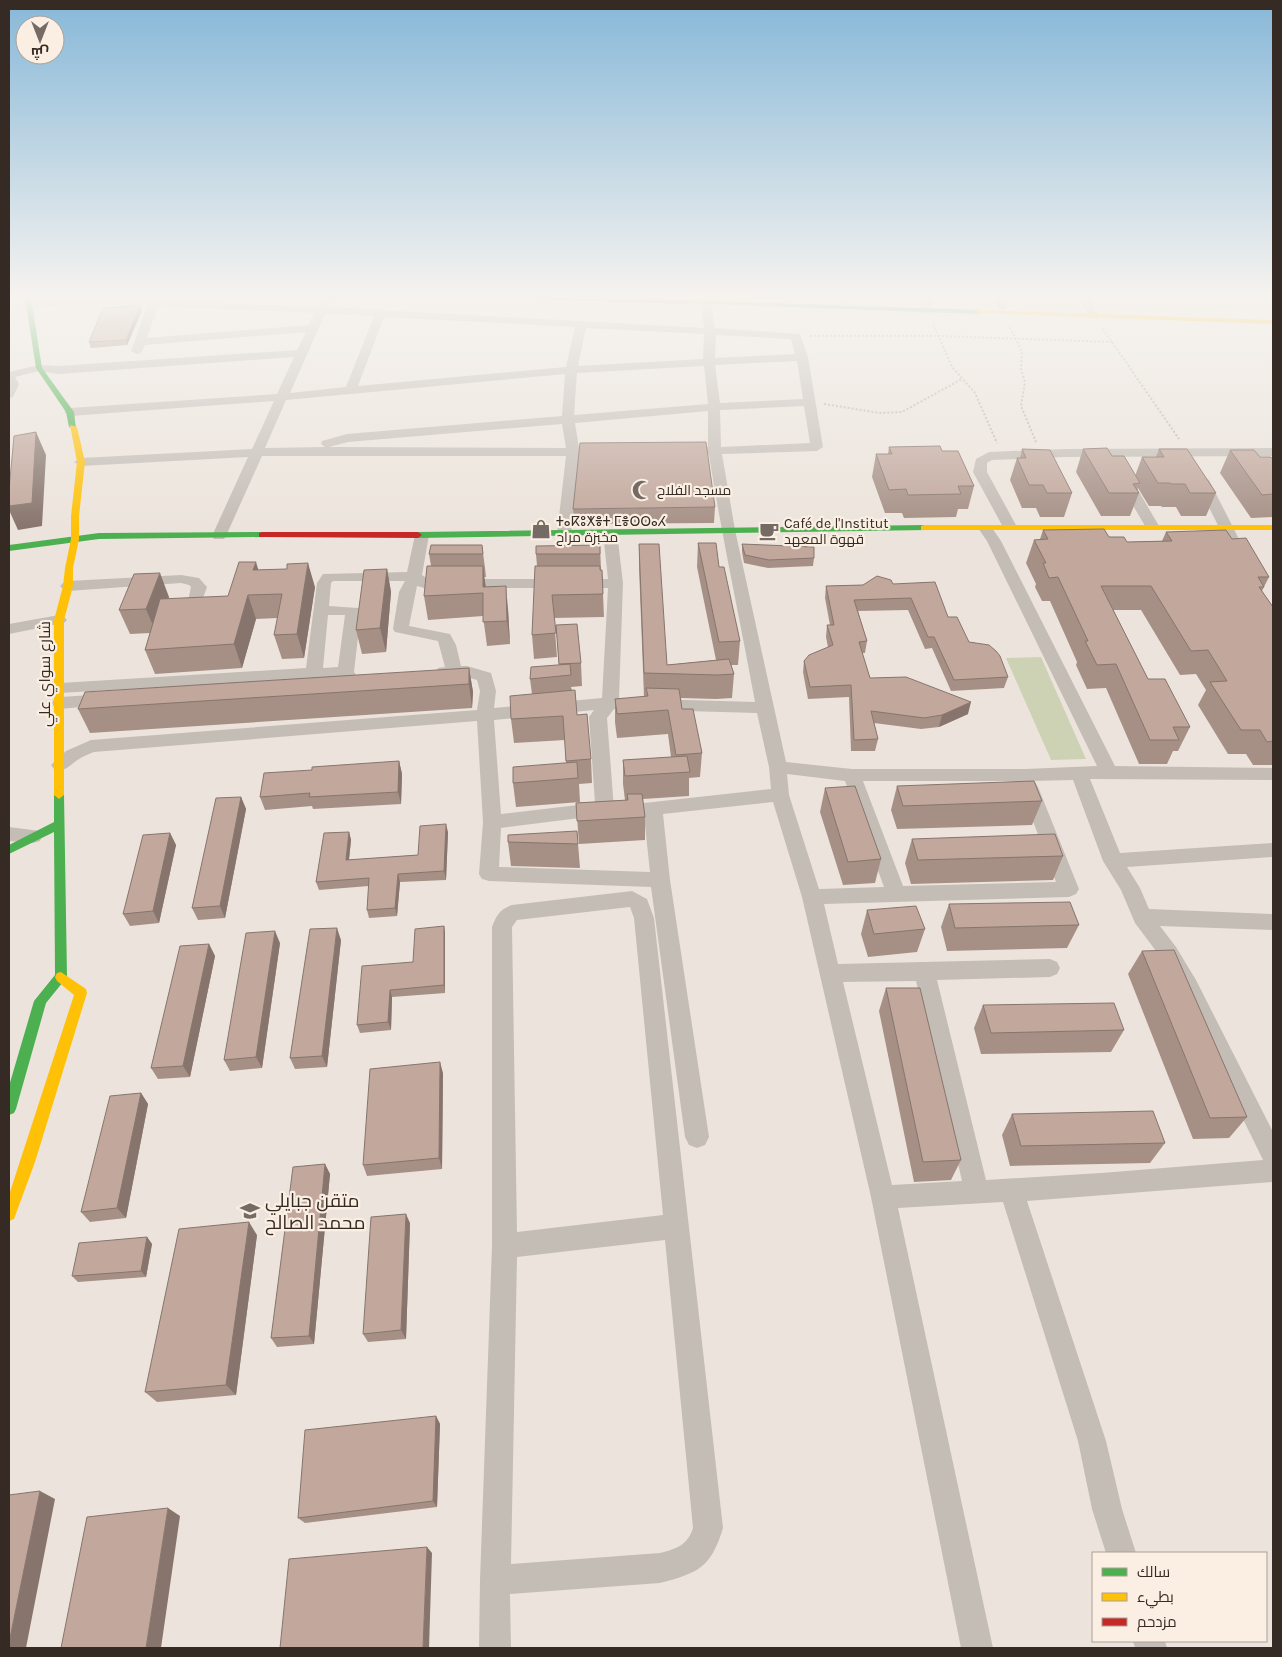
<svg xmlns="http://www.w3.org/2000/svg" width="1282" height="1657" font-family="Karla,Cairo,'Noto Sans Tifinagh',sans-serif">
<rect width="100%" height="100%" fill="#ece4dc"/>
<path fill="#cdd2b4" d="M1041 657 1086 759 1051 760 1006 658Z"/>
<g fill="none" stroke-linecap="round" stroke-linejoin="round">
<path stroke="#bdb5ae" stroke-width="2" stroke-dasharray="2 2" stroke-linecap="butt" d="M933 324 952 367 975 393 997 443
M1010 327 1022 352 1021 369 1025 382 1021 406 1036 442
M1103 329 1179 439
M810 336H940L1112 342
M824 404 880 413 902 412 962 379"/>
<path fill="#c4bdb6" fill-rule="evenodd" d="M322 297H332L328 307 704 328 701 303 706 300 711 303 715 328 800 334 808 357 823 447 817 451 722 454 735 530 786 762 852 769H1025L1097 766 987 541 978 528 980 525H990L1001 541 1115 766 1273 768V780L1090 779 1120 853 1273 843V857L1127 867 1140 888 1149 909 1273 914V930L1160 926 1176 947 1196 980 1273 1132V1182L1027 1201 1106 1441 1122 1509 1136 1553H1106L1092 1509 1078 1441 1003 1202 898 1208 993 1648H961L871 1197 802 897 773 802 663 814 670 880 709 1137 705 1145 697 1148 689 1145 685 1137 651 887 489 881 482 879 479 874 483 822 477 721 94 752C89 754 83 756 79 759 69 765 66 773 54 769L51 765 66 751 91 740 477 710 480 691 477 680C463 675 452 679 438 676L436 672 438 668 445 667 438 641 395 632 393 629 399 592 405 581H333L331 583 329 606 358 608 361 611 354 672 359 679 357 683 348 684 341 687 335 686 333 682 335 678H321L318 693 312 694 306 693 304 689 305 679 60 693 54 692 52 688 54 684 60 683 306 668 317 583 323 574 407 572 415 535 417 532H427L429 535 422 575 428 579H608L603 533 605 530H615L617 533 623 583 619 698 755 702C740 619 722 538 709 455L682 456 676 452 682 448 708 447V411L575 423 579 448H604L610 452 604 456H579L571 534 569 537H559L557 534 566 456H262L226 536 224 539H214L212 536 248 457 81 466 74 462 81 458 252 449 274 401 70 416 64 412 70 408 277 394 294 357 58 374 39 371 15 377 19 384 13 397 9 398V372L39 365 58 366 297 350 306 332 145 345 141 353 137 354 131 351 147 306 95 304 29 307 24 304 25 302 95 298 317 307ZM158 306 314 313 309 325 147 338ZM325 314 374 316 346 387 290 393ZM384 317 575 327 566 367 358 386ZM586 328 704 334 703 359 578 366ZM716 335 791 339 795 354 715 358ZM797 361 803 399 720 403 715 365ZM704 366 708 404 574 415 577 373ZM565 374 562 416 347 434 322 441 321 444 325 447 265 448 286 400ZM804 406 810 443 721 447 720 410ZM562 424 566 448 329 447 348 442ZM417 586 424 588H608L602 698 494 708 496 691 491 673 467 666H461L456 645 450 634 409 626ZM328 615H345L338 667 323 668ZM614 709 757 713 769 767 771 789 635 804 633 809 635 814 644 816 650 872 499 867 501 828 612 814 614 809 607 718ZM594 710 589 717 595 803 501 814 494 720ZM787 774 845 781 884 887 819 889 789 795ZM1073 780 1103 861 1121 890 1135 923 1162 959 1181 992 1263 1160 1101 1173 986 1180 937 980 1050 977 1057 974 1060 968 1057 962 1050 959 838 964 824 904 1069 897 1076 894 1079 889 1038 787 1035 782 1031 781ZM863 781H1026L1023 782 1020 787 1056 882 903 886ZM916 981 962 1181 892 1185 843 982Z
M782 297H792L793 300 788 303 784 302Z
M839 297H849L850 301 845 304 841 303Z
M919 297H929L932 304 929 313H921L920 311 922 304Z
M996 297H1006L1007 307 1006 309H998Z
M1078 297H1088L1099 316 1098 318H1090Z
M1273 448V456L1065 457 992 460 987 463V472L1017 527 1015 530H1005L1003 527 973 472 976 459 989 452 1065 449Z
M1124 474 1131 478 1159 526 1157 529H1147L1145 526 1117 478Z
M1202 476 1209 480 1242 545 1240 548H1230L1228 545 1195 480Z
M181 575 199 578 207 587 201 604H191L188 601 191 587 189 585 181 583 68 591 63 589 60 586 63 583 68 581Z
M59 615 64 617 67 620 64 623 9 634V624Z
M107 694 113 696 115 700 113 704 60 709 54 707 52 703 54 699 60 697Z
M9 827 40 831 42 836 40 841 33 843 9 841Z
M632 891 647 899 654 918 723 1528C711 1568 698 1573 660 1583L510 1594 511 1648H479L480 1580 492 1246V927C496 916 500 909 512 905ZM630 907 634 918 663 1215 517 1232 512 927 517 920ZM665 1240 693 1528C688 1545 676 1549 660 1553L511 1564 517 1257Z
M1133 1641H1165L1167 1648H1135Z"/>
<path fill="#4caf50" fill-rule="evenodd" d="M23 297H29L32 304 42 368 74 412 76 429 69 427 66 412 36 368 26 304Z
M685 300 979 310 982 312 979 314 683 303 682 302Z
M924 525 927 526V530L418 538 414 535 418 532Z
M262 532 265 533V537L99 539 9 551V545L99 533Z
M59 791 64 795 67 977 46 1003 16 1109 14 1113 9 1115V1086L34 1001 55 975 54 832 9 854V845L54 822V795Z"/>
<path fill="#ffc107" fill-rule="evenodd" d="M979 310 1273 320V324L977 313 976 312Z
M70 425 77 427 85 462 79 516V539L73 568V586L64 620V795L59 799 54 795V620L63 586 65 568 71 539V516L77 462Z
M924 525H1273V530H921V526Z
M61 972 86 989 87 993 35 1162 14 1219 9 1221V1195L74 995 57 981 55 977 57 973Z"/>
<path fill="#c62828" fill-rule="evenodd" d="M519 297 685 300 688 302 685 304 522 299Z
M262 532H418L422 535 418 538 259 537V533Z"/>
</g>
<path fill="#a69086" d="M140 306 142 311 127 345 91 348 89 342Z
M889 447 942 451 974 486 968 509H958L956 517 904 518 902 513H885L872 477 876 454H888Z
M1022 449 1072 493 1064 517H1040L1036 508H1022L1010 480 1017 458H1020Z
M1083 449 1112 456 1135 476 1142 457H1156L1159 449 1216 493 1206 516H1181L1176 507H1162L1161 506H1149L1138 488 1137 491 1139 493 1130 516H1101L1076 472Z
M1230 450 1273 460V517L1251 518 1220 473Z
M715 507 714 523 574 524 573 509Z
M1043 530 1109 537 1127 542 1162 541 1166 532 1232 539 1269 577 1262 591 1273 607V765H1253L1246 754H1228L1198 705 1206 690 1196 674 1180 675 1141 610H1113L1148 679 1190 727 1178 751H1173L1167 764H1139L1106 688 1087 689 1076 665 1077 662 1050 601H1042L1035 587 1036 584 1026 563 1034 540 1040 539Z
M698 543 719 567 740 641 738 665H731L734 674 732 698 716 699 681 698 682 709 702 753 700 777 689 778V796L643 799 645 817V840L579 844 576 803 625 800 623 784V760L671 757 668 734 617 738 615 722V699L644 697 639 567V544L667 665 716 660 697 567Z
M742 544 814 558 813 566 768 568 744 563 742 552Z
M482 545 485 568 486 577H484L486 587 508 609 510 644 487 646 483 616 428 620 424 596 431 566 429 554Z
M600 545 601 570H602L604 617 554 618 557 657 534 659 532 635 537 566 536 554Z
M387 569 391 592 386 652 362 654 356 630Z
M258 570 315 587 304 658 282 659 274 635 278 618 256 619 242 668 155 674 145 650 150 633 130 634 119 610 169 597V599L228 596Z
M893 584 948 617 969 642 1008 677 1004 688 951 691 932 648 925 649 908 610 858 611 867 641 865 653H862L870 678 968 714 939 727 921 729 874 723 878 739 875 751H851L849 697 808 699 803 672 804 661 828 647 826 637 827 625H830L825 598 826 586Z
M556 625 581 663 582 686 571 687 572 690 577 715 591 759 592 783 579 784 580 802 516 807 513 783 566 763 565 740 514 743 511 719 532 694 530 679 559 665Z
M469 668 473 692 472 708 90 733 78 709Z
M399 761 402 774 401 804 313 809 312 806 265 810 260 797 312 770Z
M897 786 1042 801 1032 825 897 829 891 810Z
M825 788 881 859 875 883 843 885 820 812Z
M241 797 246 809 225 918 198 920 192 908Z
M577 831 580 868 511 866 508 842Z
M349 832 351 840 349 860 418 855 448 832 446 880 400 882 397 916 369 918 367 910 369 886 319 890 316 882Z
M170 833 176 845 159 923 130 926 123 914Z
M912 839 1063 856 1053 880 911 884 905 863Z
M949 904 1079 925 1067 948 947 951 941 927Z
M867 910 925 929 917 952 868 957 861 934Z
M444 926 445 934V993L392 997 391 1030 360 1033 357 1025Z
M341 940 327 1067 295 1069 290 1058Z
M280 943 262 1068 230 1071 224 1060Z
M209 944 215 956 190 1077 158 1079 151 1068Z
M1142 951 1247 1117 1229 1138 1193 1139 1128 974Z
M886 988 961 1160 951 1180 914 1182 879 1011Z
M983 1005 1124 1030 1111 1052 981 1054 974 1028Z
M443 1073 442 1169 367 1176 363 1165Z
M141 1093 148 1104 126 1218 90 1222 81 1212Z
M1012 1114 1165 1143 1150 1163 1010 1166 1002 1135Z
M325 1164 330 1174 314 1344 277 1347 271 1338Z
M410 1223 406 1339 368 1342 363 1334Z
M257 1235 236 1395 157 1402 145 1392Z
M147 1237 152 1244 146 1277 78 1282 72 1276Z
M436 1416 440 1424 437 1507 305 1523 298 1518Z"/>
<path fill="#87756d" d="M140 306 142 311 127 345 126 340Z
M36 432 46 455 42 526 18 530 9 510V506Z
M256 562 263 585 253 570Z
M308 563 315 587 304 658 297 634Z
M483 566 486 590 483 587Z
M387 569 391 592 386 652 380 628Z
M160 573 169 597 156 633 146 609Z
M506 586 508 609 510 644 507 621Z
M248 595 256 619 242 668 234 644Z
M469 668 473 692 472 708 469 684Z
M971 702 968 714 939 727 942 715Z
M399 761 402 774 401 804 398 792Z
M241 797 246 809 225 918 220 906Z
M446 824 448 832 446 880 444 871Z
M349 832 351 840 348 868 346 860Z
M170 833 176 845 159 923 153 911Z
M398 874 400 882 397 916 395 908Z
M444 926 445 934V993L444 985Z
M337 928 341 940 327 1067 322 1056Z
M275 931 280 943 262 1068 256 1057Z
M209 944 215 956 190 1077 183 1066Z
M390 990 392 997 391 1030 388 1022Z
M440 1062 443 1073 442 1169 439 1158Z
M141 1093 148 1104 126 1218 117 1208Z
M325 1164 330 1174 314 1344 309 1336Z
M406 1214 410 1223 406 1339 401 1330Z
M249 1222 257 1235 236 1395 226 1385Z
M147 1237 152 1244 146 1277 141 1271Z
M436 1416 440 1424 437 1507 433 1501Z
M40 1491 55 1499 26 1648H9V1643Z
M168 1508 180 1516 161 1648H146Z
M427 1547 432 1553 429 1648H423Z"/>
<path fill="#c1a79c" stroke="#87756d" d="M140 306 126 340 89 342 103 308Z
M36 432 32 503 9 506V490L14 436Z
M706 442 715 507 573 509 580 443Z
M940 446 942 451H958L974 486H958L961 494 908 495 906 489 889 490 876 454H892L889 447Z
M1107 448 1112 456H1124L1140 483 1133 484 1139 493H1109L1083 449Z
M1022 449 1050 450 1072 493H1047L1043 485H1029L1017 458H1026Z
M1159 449H1187L1216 493H1190L1185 484H1171L1170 483H1158L1142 457H1164Z
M1230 450H1254L1260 457H1271L1273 460V494L1262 495Z
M1104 529 1109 537H1124L1127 542 1172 541 1166 532 1226 530 1232 539 1246 538 1269 577H1258L1264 587H1259L1273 607V741L1267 742 1260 730H1241L1210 682 1227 681 1208 650 1191 651 1151 586H1101L1148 679H1165L1190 727H1173L1179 740H1150L1116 664 1097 665 1085 641H1088L1058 577 1049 578 1043 563H1046L1034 540 1048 539 1043 530Z
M698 543H716L719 567H724L740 641 719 642Z
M639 544H659L667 665 729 659 734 674 718 675 644 673Z
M742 544 814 547V558L769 560 745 555Z
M431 545H482L483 554H429Z
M600 545V554H536V546Z
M239 562H256L253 570 287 569V564L308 563 297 634 274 635 282 594 248 595 234 644 145 650 160 599 228 596Z
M427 566H483V587L506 586 507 621 483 622V593L424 596Z
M535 566H600V570H602L603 594 552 595 556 633 532 635Z
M387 569 380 628 356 630 364 570Z
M160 573 146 609 119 610 134 574Z
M877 576 891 580 893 584 935 582 948 617H957L969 642 989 645 996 651 1000 656 1008 677 954 680 934 637H928L911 598 854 600 867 641 859 642 870 678 906 677 971 702 942 715 924 718 871 711 878 739 854 740 851 685 810 687 804 661 809 655 833 645 827 625H834L826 586 863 585Z
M577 624 581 663 559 664 556 625Z
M570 664 571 675 530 679 531 667Z
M469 668V684L78 709 85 692Z
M646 688 679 689 682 709H693L702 753 676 755 668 710 617 714 615 699 648 696Z
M575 690 577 715 587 714 591 759 566 761 563 716 511 719 510 696Z
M687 756 690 772 625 776 623 760Z
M399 761 398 792 309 797 310 793 260 797 264 773 312 770V767Z
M577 762 578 778 513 783V767Z
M1034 781 1042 801 903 806 897 786Z
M855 786 881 859 848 862 825 788Z
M627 794H642L645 817 577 821 576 803 628 800Z
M241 797 220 906 192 908 216 798Z
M446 824 444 871 398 874 395 908 367 910 369 878 316 882 324 833 349 832 346 860 418 855 420 826Z
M577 831 578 844 508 842V835Z
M170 833 153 911 123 914 143 835Z
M1055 834 1063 856 918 860 912 839Z
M1070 902 1079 925 955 928 949 904Z
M916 906 925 929 874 934 867 910Z
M444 926V985L390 990 388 1022 357 1025 362 966 413 962 415 929Z
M337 928 322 1056 290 1058 310 929Z
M275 931 256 1057 224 1060 246 933Z
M209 944 183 1066 151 1068 180 946Z
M1174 950 1247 1117 1210 1118 1142 951Z
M886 988H920L961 1160 923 1162Z
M1114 1003 1124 1030 991 1033 983 1005Z
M440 1062 439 1158 363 1165 370 1069Z
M141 1093 117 1208 81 1212 110 1096Z
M1153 1111 1165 1143 1021 1146 1012 1114Z
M325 1164 309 1336 271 1338 293 1167Z
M406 1214 401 1330 363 1334 371 1217Z
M249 1222 226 1385 145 1392 179 1229Z
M147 1237 141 1271 72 1276 79 1243Z
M436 1416 433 1501 298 1518 305 1430Z
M40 1491 9 1643V1495Z
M168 1508 146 1648H61L87 1517Z
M427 1547 423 1648H280L289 1559Z"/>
<linearGradient id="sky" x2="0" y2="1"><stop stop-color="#87b8d8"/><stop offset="0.56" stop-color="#f6f3ef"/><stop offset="1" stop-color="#f6f3ef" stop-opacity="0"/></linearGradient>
<rect width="1282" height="529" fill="url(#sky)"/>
<defs>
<symbol id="mosque-bare" viewBox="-9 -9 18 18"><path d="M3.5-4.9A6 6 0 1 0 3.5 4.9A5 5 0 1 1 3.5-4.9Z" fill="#756b64" stroke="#faefe2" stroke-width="2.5" paint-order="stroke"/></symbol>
<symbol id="shop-bare" viewBox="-9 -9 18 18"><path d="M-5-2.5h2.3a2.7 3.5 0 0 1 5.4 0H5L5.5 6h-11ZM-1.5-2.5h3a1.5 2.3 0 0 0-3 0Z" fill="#756b64" stroke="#faefe2" stroke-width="2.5" paint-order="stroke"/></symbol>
<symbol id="cafe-bare" viewBox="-9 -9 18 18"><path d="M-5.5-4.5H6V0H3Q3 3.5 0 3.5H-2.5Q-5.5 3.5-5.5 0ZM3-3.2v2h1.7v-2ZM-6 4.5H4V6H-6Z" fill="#756b64" stroke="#faefe2" stroke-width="2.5" paint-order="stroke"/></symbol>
<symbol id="school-bare" viewBox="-9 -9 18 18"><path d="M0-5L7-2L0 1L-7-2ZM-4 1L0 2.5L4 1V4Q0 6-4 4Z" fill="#756b64" stroke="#faefe2" stroke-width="2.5" paint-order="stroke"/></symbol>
</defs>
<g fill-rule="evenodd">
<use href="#mosque-bare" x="628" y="476" width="28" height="28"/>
<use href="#shop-bare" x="527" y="515" width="28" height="28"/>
<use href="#cafe-bare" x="755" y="517" width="28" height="28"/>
<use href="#school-bare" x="236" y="1197" width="28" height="28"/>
</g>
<g text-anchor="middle" stroke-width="4.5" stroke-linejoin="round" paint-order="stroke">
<g font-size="14" fill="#352a24" stroke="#faefe2" text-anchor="start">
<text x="657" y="495">مسجد الفلاح</text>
<text x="556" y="526">ⵜⴰⴽⵓⵅⴻⵜ ⵎⴻⵔⵔⴰⵃ<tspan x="556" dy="16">مخبزة مراح</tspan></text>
<text x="784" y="528">Café de l'Institut<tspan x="784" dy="16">قهوة المعهد</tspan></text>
</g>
<g font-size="16" fill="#352a24" stroke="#faefe2">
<text transform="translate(44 674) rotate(-90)" y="6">شارع سواي علي</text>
</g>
<g font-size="19" fill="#352a24" stroke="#faefe2" text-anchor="start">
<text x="265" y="1207">متقن جبايلي<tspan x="265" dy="22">محمد الصالح</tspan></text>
</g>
</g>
<rect width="1282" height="1657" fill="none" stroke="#352a24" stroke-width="20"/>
<rect x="1092" y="1552" width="175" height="90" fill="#faefe2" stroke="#aba096"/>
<rect x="1102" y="1568" width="25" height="8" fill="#4caf50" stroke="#aba096"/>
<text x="1137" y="1577" font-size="15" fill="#352a24">سالك</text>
<rect x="1102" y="1593" width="25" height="8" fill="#ffc107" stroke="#aba096"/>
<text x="1137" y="1602" font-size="15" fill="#352a24">بطيء</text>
<rect x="1102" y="1618" width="25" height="8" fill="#c62828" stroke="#aba096"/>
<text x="1137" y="1627" font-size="15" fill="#352a24">مزدحم</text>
<g transform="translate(40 40) rotate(180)"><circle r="24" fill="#faefe2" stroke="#aba096"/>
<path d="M0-4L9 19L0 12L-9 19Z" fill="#756b64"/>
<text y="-8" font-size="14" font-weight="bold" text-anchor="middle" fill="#352a24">ش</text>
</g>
</svg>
